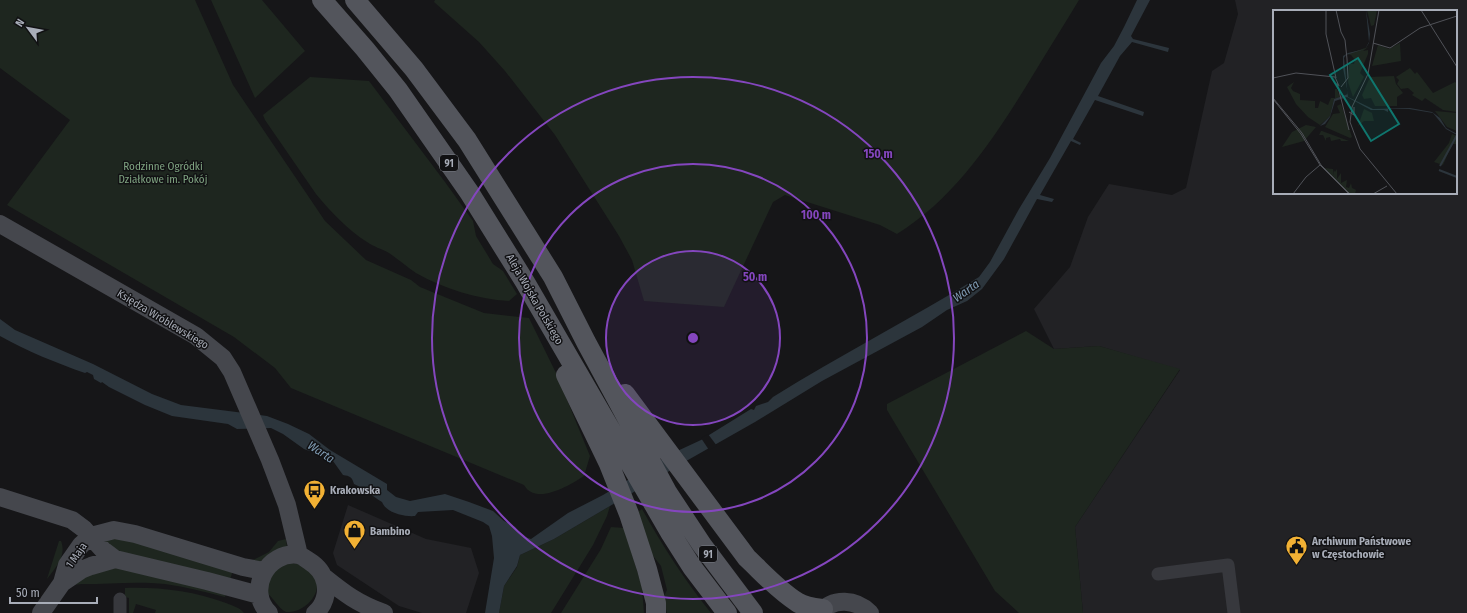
<svg xmlns="http://www.w3.org/2000/svg" width="1467" height="613" font-family="'Fira Sans Condensed',sans-serif">
<rect width="100%" height="100%" fill="#161618"/>
<path fill="#222225" fill-rule="evenodd" d="M1235 0H1467V613H1083L1075 527 1180 370 1099 346 1054 349 1034 309 1070 267 1088 217 1109 184 1172 195 1186 188 1212 71 1224 63 1238 14ZM1274 11H1456V193H1274Z
M348 505 426 539 471 548 479 573 466 613H422L399 606 337 565 333 553Z"/>
<path fill="#1e261f" d="M0 0H195L233 85 325 221 366 260 411 280 420 287 484 313 529 318 556 373 590 456 584 476C570 485 536 506 524 485L291 388 275 368 234 337 7 205 70 120 0 68Z
M211 0H262L305 51 255 98Z
M435 0H1079C1064 25 1048 50 1033 75 997 134 957 197 897 234L880 225 785 195 773 202 724 307 644 301 632 260 619 236 555 135 505 71 479 42 434 2Z
M310 77 369 81 445 182 473 221 476 236 493 264 503 271 517 294 509 301C477 299 444 289 416 273 407 267 398 259 389 253 382 249 374 247 367 242 349 231 330 211 316 194L265 120 263 115Z
M1026 331 1054 349 1099 346 1180 369 1075 527 1083 613H1019L995 591 887 410V404Z
M610 506 607 516 593 545 551 613H499L504 586 517 567 520 555 554 539Z
M642 509C662 545 685 581 711 613H667L663 598 667 590 661 566 650 552 638 512Z
M611 527 624 528 642 587 644 613H561L601 549Z
M120 536 233 570 230 580 126 555 100 539Z
M286 539 287 548 259 562 251 561 269 552 278 541Z
M59 541H61C67 556 55 568 47 579Z
M289 563C336 566 317 613 286 612 278 608 273 597 266 592L271 571Z
M112 568H123L226 593 225 597C205 592 186 587 165 584 138 581 110 584 82 584L74 585V580Z
M125 588C160 587 193 591 226 603 233 606 239 607 244 613H155L156 610 136 604 133 613H129V598L125 597Z"/>
<path fill="#2c353c" d="M1137 0H1150L1131 36 1133 39 1169 48 1168 52 1132 42 1120 56 1098 96 1144 112 1143 116 1095 100 1073 139 1081 143 1080 145 1071 141 1040 195 1054 199 1052 202 1037 199 1004 259 982 289 967 301 947 310 922 327 822 381 755 422 688 460 554 539 520 555 517 566 504 586 499 613H485L494 558 492 536 489 526 483 522 453 510 418 512 415 516C405 517 386 513 382 502 372 496 364 488 354 484 352 477 350 476 343 475L333 461 325 457 304 449 283 434 271 428 237 429 228 424 172 416 145 405 109 387 102 382 101 383 94 379 93 375 87 372 85 373C56 363 27 351 0 336V319L15 330 93 364 152 394 181 405 267 416 288 424 309 434 330 450 387 484V490L396 497 410 501 445 494 469 502 493 511 504 521 515 527 522 536 531 539 568 513 603 495 673 453 701 440 751 409 754 410 756 406 768 402 773 397C840 355 911 319 979 277L990 262 1019 209 1050 158 1101 63 1114 46 1124 27Z"/>
<path fill="#161618" d="M708 434 717 446 709 450 701 438Z"/>
<g fill="none" stroke-linecap="round" stroke-linejoin="round">
<path stroke="#37383d" stroke-width="13" d="M1158 574 1228 565 1234 613
M120 599V613"/>
<path stroke="#45474d" stroke-width="18" d="M0 224 196 336 223 358 232 372 270 460 287 505 299 555
M0 497 72 520 84 529 103 550 115 559 207 581 259 595
M324 577C344 593 358 604 384 613
M62 583 81 570 91 566 115 559
M41 613 62 583 67 565 81 545 91 536 114 530 135 534 243 567 264 571
M269 613C246 591 267 550 299 555 302 556 306 559 309 561 317 566 323 573 325 582 328 593 324 606 315 613
M820 613C833 597 856 599 870 613"/>
<path stroke="#53555c" stroke-width="20" d="M322 0 365 49 398 90 469 192 525 282 671 534 692 567 727 613
M355 0 414 69 467 140 553 277 586 342 667 492 702 545 753 613
M566 375 609 464 629 514 647 569 656 603V613
M625 394 747 558C763 573 778 590 797 602 804 607 814 608 823 609"/>
</g>
<circle cx="693" cy="338" r="87" fill="#8446be" fill-opacity=".12"/>
<g fill="none" stroke="#8446be" stroke-width="2">
<circle cx="693" cy="338" r="87"/>
<circle cx="693" cy="338" r="174"/>
<circle cx="693" cy="338" r="261"/>
</g>
<defs>
<symbol id="bus-pin" viewBox="-11 -11 22 30"><path d="M0 17L-7.5 6A9.5 9.5 0 1 1 7.5 6Z" fill="#f2b134" stroke="#111113"/><path d="M-5-6H5V4H4V6H2V4H-2V6H-4V4H-5ZM-3.5-4V0h7V-4ZM-3.5 1.2v1.5H-2V1.2ZM2 1.2v1.5H3.5V1.2Z" fill="#111"/></symbol>
<symbol id="shop-pin" viewBox="-11 -11 22 30"><path d="M0 17L-7.5 6A9.5 9.5 0 1 1 7.5 6Z" fill="#f2b134" stroke="#111113"/><path d="M-5-2.5h2.3a2.7 3.5 0 0 1 5.4 0H5L5.5 6h-11ZM-1.5-2.5h3a1.5 2.3 0 0 0-3 0Z" fill="#111"/></symbol>
<symbol id="civic-pin" viewBox="-11 -11 22 30"><path d="M0 17L-7.5 6A9.5 9.5 0 1 1 7.5 6Z" fill="#f2b134" stroke="#111113"/><path d="M-.6-6.5H3V-4.5H.6V-3L4-1V1h2V6H-6V1h2V-1L-.6-3ZM-1.2 2.5V6h2.4V2.5Z" fill="#111"/></symbol>
</defs>
<g fill-rule="evenodd">
<use href="#bus-pin" x="302" y="478" width="25" height="34"/>
<use href="#shop-pin" x="342" y="518" width="25" height="34"/>
<use href="#civic-pin" x="1284" y="534" width="25" height="34"/>
</g>
<g text-anchor="middle" stroke-width="3" stroke-linejoin="round" paint-order="stroke">
<g fill="#111113" stroke="#7b7e86" stroke-width="1">
<rect x="440" y="155" width="18" height="16" rx="3"/>
<rect x="699" y="546" width="18" height="16" rx="3"/>
</g>
<g font-size="10" font-weight="bold" fill="#a8adb8">
<text x="449" y="167">91</text>
<text x="708" y="558">91</text>
</g>
<g font-size="11" fill="#7fa381" stroke="#111113">
<text x="163" y="170">Rodzinne Ogródki<tspan x="163" dy="13">Działkowe im. Pokój</tspan></text>
</g>
<g font-size="11" fill="#a8adb8" stroke="#111113">
<text transform="translate(535 299) rotate(60)" y="4">Aleja Wojska Polskiego</text>
<text transform="translate(163 319) rotate(31)" y="4">Księdza Wróblewskiego</text>
<text transform="translate(76 555) rotate(-55)" y="4">1 Maja</text>
</g>
<g font-size="11" font-weight="bold" fill="#a8adb8" stroke="#111113" text-anchor="start">
<text x="330" y="494">Krakowska</text>
<text x="370" y="535">Bambino</text>
<text x="1312" y="545">Archiwum Państwowe<tspan x="1312" dy="13">w Częstochowie</tspan></text>
</g>
<g font-size="12" font-style="italic" fill="#7f9bb3" stroke="#111113">
<text transform="translate(966 291) rotate(-35)" y="4">Warta</text>
<text transform="translate(321 452) rotate(33)" y="4">Warta</text>
</g>
</g>
<g transform="translate(1273 10)">
<rect width="184" height="184" fill="#161618"/>
<path d="M94 0H104L101 15 98 16ZM127 33 128 51 99 56 105 35 116 39ZM95 37 90 41 95 40V44L87 63 91 67 80 87 75 72 76 54H81L82 50 78 45 74 44ZM137 58 142 64 144 62 160 83 182 72 184 74V102L170 100 152 88 149 91 139 85 141 83 135 78 128 79 124 74 126 70 123 67ZM121 66 123 74 130 83 124 87V96H102L98 88 91 89 89 85 97 67ZM21 72 18 78 20 81 27 84V90L42 91V98H45L47 91 55 95 58 88H62V79H64L67 87 61 89 57 106 47 115 35 107 23 94 14 77ZM68 94 79 127 77 128 52 117 60 104 67 103 64 96ZM91 99 99 103 101 111H91L85 116ZM162 101 184 103V121L174 117ZM33 115 43 117 31 131 9 137 19 122ZM48 121H49L76 131H68L67 129 58 131 57 127 53 128V131L50 125H46ZM179 124 184 126V134H179L170 155 161 152 176 133ZM51 158 60 159 61 165V160L62 162 64 159V169L68 163V173L74 170 73 177 76 178 78 173 79 178 83 180V184L82 180V184H77Z" fill="#1e261f"/>
<path d="M93 0 97 24 96 33 92 39 73 45 71 48 75 87 100 99 137 98 159 102 167 108 173 118 184 124V125L173 119 160 103 136 99H115V102L111 100 112 102 111 100H98L74 87 62 91 57 107 52 114 47 116 57 106 61 89 75 84 70 58V46L75 43 92 39 96 32Z" fill="#2c353c"/>
<path fill="none" stroke="#2c353c" stroke-width="2" d="M167 156 184 125M166 160 184 167"/>
<path fill="none" stroke="#505258" stroke-width="1" d="M53 0V24L63 68M63 0 68 22 72 30 74 49 75 68 68 77M106 0 95 64 79 97 77 112 87 139 124 184M148 0 184 57M100 33 117 38 147 18 184 6M0 68 23 63 62 67 66 76M64 73 76 120M0 88 29 123 48 155 77 184M0 89 28 124 47 155 76 184M76 102 81 105V97M20 184 33 167 47 155M100 184 114 176"/>
<path fill="#0f766e" fill-opacity="0.15" stroke="#0f766e" stroke-width="2" d="M85 48 126 114 98 131 57 65Z"/>
<rect width="184" height="184" fill="none" stroke="#a8adb8" stroke-width="2"/>
</g>
<circle cx="693" cy="338" r="6" fill="#8446be" stroke="#111113" stroke-width="2"/>
<g font-size="12" text-anchor="middle" font-weight="bold" fill="#8446be" stroke="#111113" stroke-width="3" stroke-linejoin="round" paint-order="stroke">
<text x="878" y="158">150 m</text>
<text x="816" y="219">100 m</text>
<text x="755" y="281">50 m</text>
</g>
<g transform="translate(28 28) rotate(302)" stroke="#111113" stroke-width="3" paint-order="stroke">
<path d="M0-3L7 15L0 10L-7 15Z" fill="#a8adb8"/>
<text y="-6" font-size="11" font-weight="bold" text-anchor="middle" fill="#a8adb8">N</text>
</g>
<path d="M10 597v6h87v-6" fill="none" stroke="#a8adb8" stroke-width="2"/>
<text x="16" y="597" font-size="12" fill="#a8adb8" stroke="#111113" stroke-width="3" paint-order="stroke">50 m</text>
</svg>
